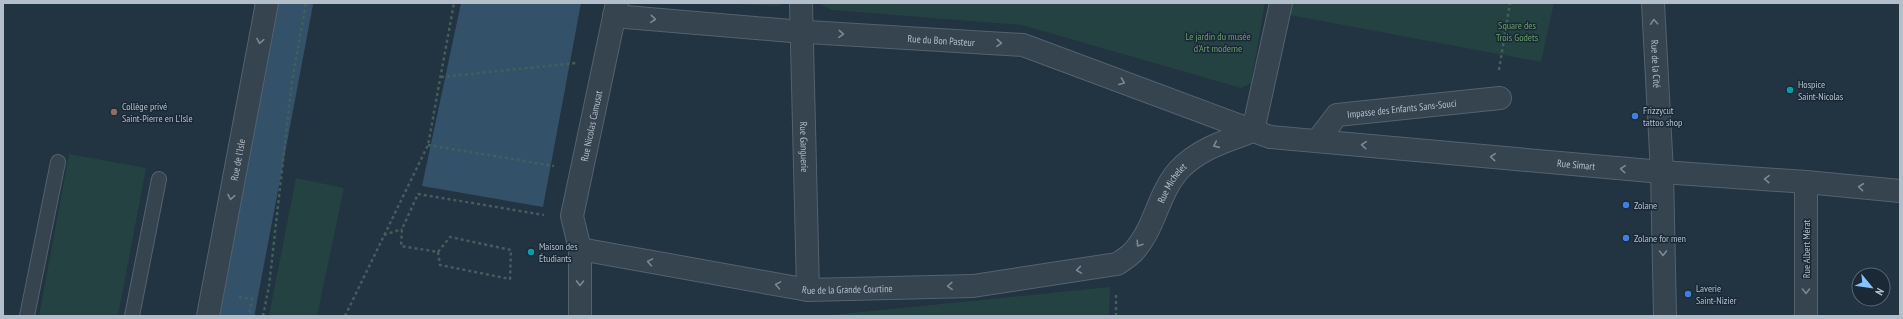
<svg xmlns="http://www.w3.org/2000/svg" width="1903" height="319" font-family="'PT Sans Narrow',sans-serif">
<rect width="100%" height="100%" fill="#223341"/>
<path fill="#244241" d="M710 3H781L779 6Z
M820 3H1265L1251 83 1241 88 1022 25 832 10 823 6Z
M1281 3H1554L1541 62 1279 13Z
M69 154 146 168 118 316H39Z
M296 178 344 188 317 316H269Z
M1110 287 1109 316H822Z"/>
<path fill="#34516a" d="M461 3H581L543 207 422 186Z"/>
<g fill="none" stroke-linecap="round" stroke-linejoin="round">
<path stroke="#34516a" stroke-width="34" d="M237 316 296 3"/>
<defs>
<path id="service" d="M27 316 58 162
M132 316 159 179"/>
<path id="pedestrian" d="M1253 131 1281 3"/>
<g id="minor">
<path id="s1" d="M801 3 808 290"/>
<path id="s2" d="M1653 3 1662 172 1665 316"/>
<path id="s3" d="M614 16 791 31 1023 45 1270 137 1662 172 1806 182 1900 191"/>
<path id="s4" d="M1317 141 1337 115 1500 98"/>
<path id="s5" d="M580 249 808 290 973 286 1117 264C1123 260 1130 256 1134 251 1155 228 1158 194 1178 171 1198 149 1226 141 1253 131"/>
<path id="s6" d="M208 316 267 3"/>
<path id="s7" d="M580 316V249L572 216 617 3"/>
<path d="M1806 316V182"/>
</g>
</defs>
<use href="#service" stroke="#54626e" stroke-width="16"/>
<use href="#pedestrian" stroke="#54626e" stroke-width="24"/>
<use href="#minor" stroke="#54626e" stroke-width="24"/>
<path stroke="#425e5d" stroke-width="2.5" stroke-dasharray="3 3" stroke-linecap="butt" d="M1499 70 1510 3
M441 77 576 63
M428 145 554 166
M384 235 402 229
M438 252 440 265 510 279 511 250 450 237 438 252 401 246 402 229 418 194 544 215
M239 297 252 299 249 316
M263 316 269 286 292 81 306 3
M345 316 428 145 454 3
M1116 316V292"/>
<use href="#service" stroke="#364450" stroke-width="14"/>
<use href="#pedestrian" stroke="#364450" stroke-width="22"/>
<use href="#minor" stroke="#364450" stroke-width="22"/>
</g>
<defs><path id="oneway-chevron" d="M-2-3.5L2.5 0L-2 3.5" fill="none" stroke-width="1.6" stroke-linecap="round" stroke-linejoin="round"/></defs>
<g stroke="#7a8894">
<use href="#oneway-chevron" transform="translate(653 19) rotate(5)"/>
<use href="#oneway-chevron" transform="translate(1654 22) rotate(-93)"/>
<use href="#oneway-chevron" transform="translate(841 34) rotate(3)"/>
<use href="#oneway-chevron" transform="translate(260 41) rotate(101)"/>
<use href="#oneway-chevron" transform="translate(999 43) rotate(3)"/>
<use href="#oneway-chevron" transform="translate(1122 82) rotate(21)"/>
<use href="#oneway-chevron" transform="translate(1216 145) rotate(156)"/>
<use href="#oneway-chevron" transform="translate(1364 145) rotate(-175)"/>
<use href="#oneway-chevron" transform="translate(1493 157) rotate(-175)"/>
<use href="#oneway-chevron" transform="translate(1623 169) rotate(-175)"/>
<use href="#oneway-chevron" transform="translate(1767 179) rotate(-176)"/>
<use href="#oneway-chevron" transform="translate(1861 187) rotate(-174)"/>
<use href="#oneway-chevron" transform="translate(231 197) rotate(101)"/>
<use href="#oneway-chevron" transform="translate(1139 244) rotate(124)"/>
<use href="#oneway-chevron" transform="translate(1663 253) rotate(89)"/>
<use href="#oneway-chevron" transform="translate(650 262) rotate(-170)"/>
<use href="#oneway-chevron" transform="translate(1079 270) rotate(171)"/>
<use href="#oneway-chevron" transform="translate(580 283) rotate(91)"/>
<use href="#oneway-chevron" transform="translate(778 285) rotate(-170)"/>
<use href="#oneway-chevron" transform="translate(950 286) rotate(178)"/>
<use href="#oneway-chevron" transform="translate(1806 291) rotate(90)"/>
</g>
<g fill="#0f9aa8" stroke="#1b2936" stroke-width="1.5">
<circle cx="1790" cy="90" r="4"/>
<circle cx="531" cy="252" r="4"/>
</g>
<circle fill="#8d6e63" stroke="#1b2936" stroke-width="1.5" cx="114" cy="112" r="4"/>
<g fill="#3f7fe0" stroke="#1b2936" stroke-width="1.5">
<circle cx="1635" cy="116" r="4"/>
<circle cx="1626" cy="205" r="4"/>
<circle cx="1626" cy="238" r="4"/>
<circle cx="1688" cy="294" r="4"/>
</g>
<g text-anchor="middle" stroke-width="3" stroke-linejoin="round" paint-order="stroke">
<g font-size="10" fill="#679f6d" stroke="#1b2936">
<text x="1517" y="29">Square des<tspan x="1517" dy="12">Trois Godets</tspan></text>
<text x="1218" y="40">Le jardin du musée<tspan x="1218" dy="12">d'Art moderne</tspan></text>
</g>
<g font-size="10" fill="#b2bfcb" stroke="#1b2936">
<text dy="4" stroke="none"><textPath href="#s3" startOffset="328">Rue du Bon Pasteur</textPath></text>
<text dy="4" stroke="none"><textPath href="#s2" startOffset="61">Rue de la Cité</textPath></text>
<text dy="4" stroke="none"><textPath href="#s4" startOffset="98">Impasse des Enfants Sans-Souci</textPath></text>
<text dy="4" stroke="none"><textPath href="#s7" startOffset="193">Rue Nicolas Camusat</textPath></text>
<text dy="4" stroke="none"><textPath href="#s1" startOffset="144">Rue Ganguerie</textPath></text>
<text dy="4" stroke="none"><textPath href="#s6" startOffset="159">Rue de l'Isle</textPath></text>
<text dy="4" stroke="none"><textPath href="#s3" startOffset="981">Rue Simart</textPath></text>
<text dy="4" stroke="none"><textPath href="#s5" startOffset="642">Rue Michelet</textPath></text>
<text transform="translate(1806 249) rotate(-90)" y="4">Rue Albert Mérat</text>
<text dy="4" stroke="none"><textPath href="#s5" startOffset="271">Rue de la Grande Courtine</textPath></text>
</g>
<g font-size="10" fill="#b2bfcb" stroke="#1b2936" text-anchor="start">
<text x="1798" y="88">Hospice<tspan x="1798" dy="12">Saint-Nicolas</tspan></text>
<text x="122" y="110">Collège privé<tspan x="122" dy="12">Saint-Pierre en L'Isle</tspan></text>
<text x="1643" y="114">Frizzycut<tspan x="1643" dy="12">tattoo shop</tspan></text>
<text x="1634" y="209">Zolane</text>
<text x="1634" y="242">Zolane for men</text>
<text x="539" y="250">Maison des<tspan x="539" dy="12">Étudiants</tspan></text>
<text x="1696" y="292">Laverie<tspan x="1696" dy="12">Saint-Nizier</tspan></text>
</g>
</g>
<rect width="1903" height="319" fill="none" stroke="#b2bfcb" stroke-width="8"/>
<g transform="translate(1871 287) rotate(119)"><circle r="19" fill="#1b2936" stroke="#576572"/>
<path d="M0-3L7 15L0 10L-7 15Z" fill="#84c3ff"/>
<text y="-6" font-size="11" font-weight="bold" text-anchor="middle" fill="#b2bfcb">N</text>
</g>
</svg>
